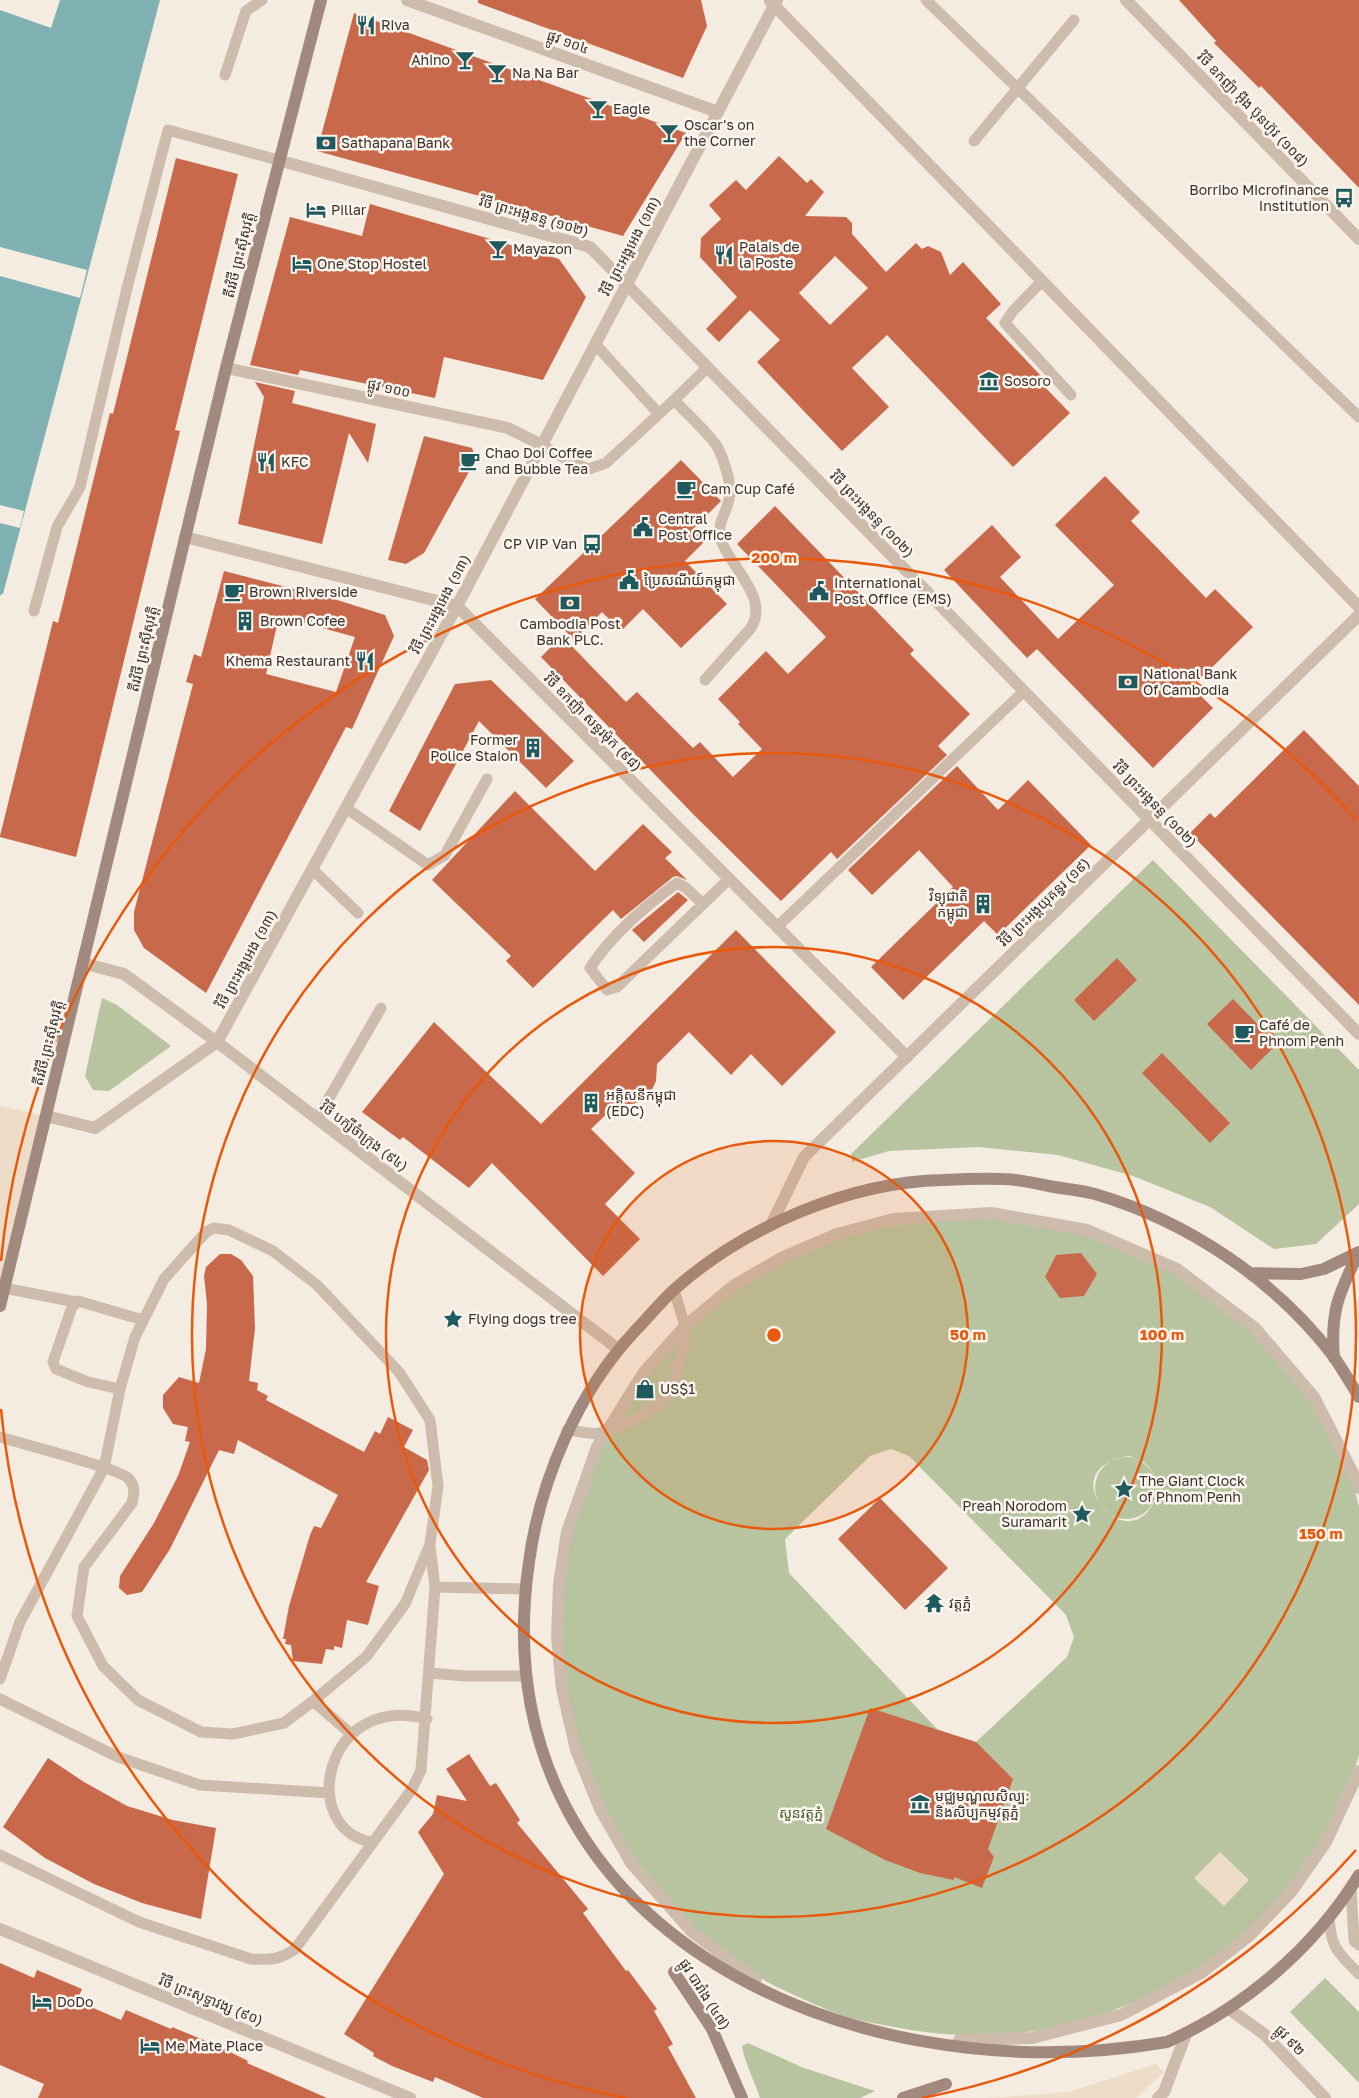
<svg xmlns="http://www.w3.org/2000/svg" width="1359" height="2098" font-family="'Golos Text','Noto Sans Khmer',sans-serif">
<rect width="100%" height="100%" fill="#f4ebe1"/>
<path fill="#b8c4a0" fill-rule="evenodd" d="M1153 860 1359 1070V1204L1316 1244 1274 1249 1210 1207 1133 1176 1058 1155 978 1147 889 1151 852 1162 851 1154Z
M102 998 117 1005 171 1046 109 1091 93 1090 85 1076Z
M991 1218 1086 1234 1174 1273 1252 1331 1310 1400 1352 1480 1359 1507V1755C1335 1838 1271 1925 1197 1970 1182 1979 1165 1987 1148 1995 1073 2034 983 2044 900 2028 885 2025 870 2023 855 2019 831 2013 794 1995 771 1984 758 1977 746 1966 734 1957 722 1948 709 1940 697 1930 678 1913 652 1882 637 1862 572 1777 544 1634 573 1531 580 1505 589 1478 600 1453 607 1437 618 1421 628 1406 676 1327 750 1269 837 1239 887 1221 939 1221 991 1218ZM891 1449 909 1456 1066 1615 1074 1637 1067 1657 976 1742 939 1731 789 1573 785 1539 870 1456ZM1129 1456C1151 1463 1166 1483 1152 1506 1121 1556 1051 1467 1129 1456Z
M1095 1488a31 31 0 1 1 62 0a31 31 0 1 1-62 0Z
M1325 1978 1359 2012V2083L1290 2012Z
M748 2043 804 2068 875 2091 860 2098H760C755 2082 744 2061 742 2046Z"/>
<path fill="#ecdcc8" d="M0 1106 46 1116 0 1306Z
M1359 1298V1341L1354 1333V1313Z
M1220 1852 1249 1880 1224 1906 1194 1878Z
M1156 2064 1164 2072 1136 2098H989L1069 2092Z"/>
<path fill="#7fb0b2" d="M0 0H160L3 594 0 595Z"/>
<path fill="#f4ebe1" d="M0 0H60L51 28 0 10Z
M0 247 87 270 80 298 0 276Z
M0 505 24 511 20 528 0 523Z"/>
<path fill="#c8694b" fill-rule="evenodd" d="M478 0H701L707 26 683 78 478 3Z
M1179 0H1359V188L1261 86 1259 88 1214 43 1216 41Z
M354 13 575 93 686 133 623 236 317 151Z
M779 156 807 183 811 179 824 192 805 216 846 217 852 223V234L886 272 916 243 922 249 928 246 941 252 950 275 963 262 1001 304 986 318 1042 377 1039 381 1070 413 1013 467 887 335 852 368 889 407 842 451 757 362 780 340 750 310 719 342 706 329 737 297 700 257 701 238 721 219 709 205 736 180 746 190ZM835 256 868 288 830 325 799 293Z
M176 158 238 174 175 430 180 431 76 857 0 837V836L53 621 58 623 110 413 113 414Z
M370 204 559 259 586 297 543 380 444 357 435 398 300 370 298 375 250 365 290 217 362 236Z
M255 382 295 391 292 403 376 424 368 463 349 433 322 544 238 524 264 397Z
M424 436 472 448 476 459 424 553 406 564 388 560Z
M681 460 721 501 694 528 706 540 685 561 727 604 681 648 643 609 621 631 602 612 574 640 535 599Z
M1105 476 1140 512 1131 521 1206 598 1215 589 1253 627 1192 687 1213 708 1153 768 1037 649 1027 658 944 570 992 525 1021 557 1000 577 1058 639 1114 585 1055 525Z
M775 506 914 650 910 654 970 714 938 746 947 755 837 859 831 852 781 901 694 815 541 657 562 636 626 702 637 692 693 748 700 742 733 777 762 749 738 724 740 722 718 699 766 651 788 674 826 637 737 544Z
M224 571 302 591V589L385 615 394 636 352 729 346 727 206 993 144 948 134 930V912L193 684 186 682 194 654 201 657ZM279 616 355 637 336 692 266 674Z
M491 680 574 761 546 788 479 721 420 831 389 811 455 684Z
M1304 730 1359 786V1005L1190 833 1210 813 1215 818Z
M957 766 998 810 1028 780 1091 845 998 935 984 921 903 1000 871 967 953 887 919 850 872 895 848 870Z
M515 791 595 871 643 824 672 852 665 858 687 880 677 876 673 877 621 919 613 910 533 988 506 961 511 956 432 880Z
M678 892 688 900 644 942 632 930Z
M736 930 836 1032 782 1086 751 1054 731 1075 689 1032 657 1064 656 1081 649 1096 634 1104H617L591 1129 635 1173 605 1204 640 1239 603 1276 492 1163 469 1188 403 1137 400 1140 362 1112 434 1022 541 1124Z
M1117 958 1137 980 1094 1021 1074 1000Z
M1233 999 1277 1044 1251 1070 1207 1024Z
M1162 1053 1230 1123 1210 1143 1142 1073Z
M1081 1253 1097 1274 1084 1296 1060 1298 1045 1277 1056 1255Z
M220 1254H231L241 1260 253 1276 255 1328 249 1381 258 1383 257 1390 268 1396 266 1400 364 1452 375 1431 380 1434 388 1417 413 1430 404 1447 427 1460 429 1470 366 1582 379 1586 368 1625 347 1620 342 1648 334 1646V1650L326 1649 322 1664 293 1661 291 1645 285 1644 286 1639H283L289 1606 310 1535 314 1526 321 1528 338 1495 238 1440 234 1454 219 1450 170 1549 142 1592 127 1595 119 1588 120 1576 154 1523 178 1476 190 1442 185 1441 188 1427 173 1424 163 1408V1395L179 1377 199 1383 206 1349 207 1304 204 1276 206 1267Z
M880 1498 948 1568 905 1610 838 1539Z
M870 1708 976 1742 1013 1779 988 1849 994 1857 982 1888 954 1877V1880L920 1873 885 1860 826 1829Z
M469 1754 490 1786 496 1783 520 1820 517 1823 588 1909 583 1913 626 1971 628 1970 657 2009 654 2011 673 2044 668 2047 696 2098H483L435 2077 433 2082 392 2066 373 2056 374 2053 344 2034 444 1874 418 1832 433 1814 437 1795 467 1801 446 1769Z
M48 1758 84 1782 127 1806 173 1820 216 1828 201 1919 142 1903 94 1884 45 1858 3 1827Z
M0 1963 34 1978 37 1970 82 1989 77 2001 121 2020 126 2010 171 2029 172 2027 216 2045 248 2061 247 2063 327 2098H38L44 2084 0 2065Z"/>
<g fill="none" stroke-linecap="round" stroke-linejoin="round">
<path stroke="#cdbbac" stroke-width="11" d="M926 0 1359 417
M225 75 246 11 262 0
M974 141 1074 20
M1042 281 1013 311 1005 323 1071 395
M595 344 659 414
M542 445 569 461 589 469 606 463 674 400
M34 611 57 527 80 487 127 288 168 130 278 160
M705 680 750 629C771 599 731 568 721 540 715 522 730 510 730 492 730 479 724 460 718 448 711 435 685 412 674 400L708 367
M346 808 428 865 445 855 487 779
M312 869 358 913
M703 904 686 888 677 883C644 907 612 934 590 968L607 990 617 987 729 879
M777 927 1024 691
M317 1119 381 1008
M4 1288 76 1302
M120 1389 88 1382 56 1369 53 1362 72 1307 78 1301 143 1320
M567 1430 596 1434 627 1424 657 1405 672 1391 684 1343 685 1326 674 1290
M0 1437C19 1443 120 1469 128 1478 136 1486 134 1494 132 1503L84 1567 77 1616 103 1666 138 1700 201 1732 233 1734 284 1723 313 1701 366 1657 405 1604 430 1544 438 1486 430 1420 399 1372 317 1285 273 1251 229 1230 214 1228 206 1232 164 1279 135 1337 120 1389 104 1468 20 1622 0 1679
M435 1587 525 1589
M430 1673 465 1676H525
M0 1699 118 1757 200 1785 329 1793
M313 1701 350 1733
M371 1842C297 1828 325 1691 427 1719
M0 1855 139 1922 251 1959C269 1960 280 1960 295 1949L412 1789 421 1770 435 1587 430 1546
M1351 1888 1354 1941 1359 1945
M1329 1917C1331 1949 1338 1952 1359 1974"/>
<path stroke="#cdbbac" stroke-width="12" d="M756 1979 692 1932 631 1863 600 1809 576 1750 562 1689 557 1637 559 1584 567 1532 597 1447 644 1372 685 1326 733 1286 783 1257 837 1234 894 1219 991 1213 1087 1230 1177 1269 1255 1328 1314 1397 1356 1479 1359 1488
M959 2040 1032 2038 1121 2015 1201 1973 1249 1936 1291 1892 1326 1842 1359 1771"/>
<path stroke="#cdbbac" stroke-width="12" d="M407 0 718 112
M278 160 590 247 1359 1034
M226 368 508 428 542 445
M185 537 457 606 907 1057
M0 1929 410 2098
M1229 2009 1264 2034 1325 2098
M1158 2098 1164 2092 1186 2034"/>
<path stroke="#cdbbac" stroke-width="12" d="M1126 0 1359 239
M770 1 1359 607
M83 963 124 974 217 1042 618 1349
M46 1116 95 1128 217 1042 457 606 777 0
M771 1225 804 1157 1359 615"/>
<path stroke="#a18a7d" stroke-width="12" d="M1250 1273 1301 1274 1324 1269 1359 1252
M0 1306 226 368 321 0
M1334 1358C1330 1311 1339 1293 1359 1252
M1359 1397C1351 1384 1343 1370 1334 1357 1276 1280 1187 1221 1095 1194 1080 1190 1064 1189 1049 1186 1033 1183 1018 1179 1002 1179 983 1178 963 1179 943 1180 850 1182 746 1226 676 1288 661 1301 649 1317 635 1331 578 1392 540 1480 529 1562 477 1920 837 2098 1167 2042 1244 2008 1314 1948 1359 1875
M674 1972 712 2029 742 2098
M903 2098 946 2084"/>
</g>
<circle cx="774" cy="1335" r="194" fill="#e8590c" fill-opacity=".12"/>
<g fill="none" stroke="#e8590c" stroke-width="2.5">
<circle cx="774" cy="1335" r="194"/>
<circle cx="774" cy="1335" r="388"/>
<circle cx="774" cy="1335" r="582"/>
<path d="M1356 1850A777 777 0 0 1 922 2098M626 2098A777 777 0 0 1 1 1409M1 1261A777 777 0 0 1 1356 820"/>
</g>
<defs>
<symbol id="restaurant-bare" viewBox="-9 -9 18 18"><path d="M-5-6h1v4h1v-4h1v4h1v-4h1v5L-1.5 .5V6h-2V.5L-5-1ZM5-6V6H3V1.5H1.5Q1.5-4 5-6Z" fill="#1f5a5e" stroke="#fbf5ee" stroke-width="2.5" paint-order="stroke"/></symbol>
<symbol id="bar-bare" viewBox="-9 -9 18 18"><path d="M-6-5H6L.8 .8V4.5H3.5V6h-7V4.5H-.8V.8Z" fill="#1f5a5e" stroke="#fbf5ee" stroke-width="2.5" paint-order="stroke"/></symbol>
<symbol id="bank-bare" viewBox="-9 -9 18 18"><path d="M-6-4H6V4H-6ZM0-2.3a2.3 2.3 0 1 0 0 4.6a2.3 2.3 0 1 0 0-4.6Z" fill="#1f5a5e" stroke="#fbf5ee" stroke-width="2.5" paint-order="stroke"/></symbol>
<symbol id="bus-bare" viewBox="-9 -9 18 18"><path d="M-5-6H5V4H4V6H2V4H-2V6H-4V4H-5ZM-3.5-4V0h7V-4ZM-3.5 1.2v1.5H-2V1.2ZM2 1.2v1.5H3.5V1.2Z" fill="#1f5a5e" stroke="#fbf5ee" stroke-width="2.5" paint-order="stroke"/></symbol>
<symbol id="hotel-bare" viewBox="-9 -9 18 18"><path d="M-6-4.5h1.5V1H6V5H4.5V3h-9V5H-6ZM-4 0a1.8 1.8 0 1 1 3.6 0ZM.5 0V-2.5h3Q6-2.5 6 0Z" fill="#1f5a5e" stroke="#fbf5ee" stroke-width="2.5" paint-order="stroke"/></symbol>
<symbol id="museum-bare" viewBox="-9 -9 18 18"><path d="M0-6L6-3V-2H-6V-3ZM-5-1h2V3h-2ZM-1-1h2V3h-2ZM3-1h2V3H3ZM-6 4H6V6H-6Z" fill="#1f5a5e" stroke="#fbf5ee" stroke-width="2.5" paint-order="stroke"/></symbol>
<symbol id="cafe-bare" viewBox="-9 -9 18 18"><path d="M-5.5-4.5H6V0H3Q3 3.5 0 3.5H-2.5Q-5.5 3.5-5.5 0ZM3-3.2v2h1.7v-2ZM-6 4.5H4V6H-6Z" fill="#1f5a5e" stroke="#fbf5ee" stroke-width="2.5" paint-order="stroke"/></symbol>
<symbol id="civic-bare" viewBox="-9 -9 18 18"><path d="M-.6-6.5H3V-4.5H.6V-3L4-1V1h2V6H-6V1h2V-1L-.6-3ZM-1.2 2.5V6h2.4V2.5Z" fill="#1f5a5e" stroke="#fbf5ee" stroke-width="2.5" paint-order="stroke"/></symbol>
<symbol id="building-bare" viewBox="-9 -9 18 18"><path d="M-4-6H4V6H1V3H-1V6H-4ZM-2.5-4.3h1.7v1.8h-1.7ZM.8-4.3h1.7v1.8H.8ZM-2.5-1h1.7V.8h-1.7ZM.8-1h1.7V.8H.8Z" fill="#1f5a5e" stroke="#fbf5ee" stroke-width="2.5" paint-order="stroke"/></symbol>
<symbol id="sight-bare" viewBox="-9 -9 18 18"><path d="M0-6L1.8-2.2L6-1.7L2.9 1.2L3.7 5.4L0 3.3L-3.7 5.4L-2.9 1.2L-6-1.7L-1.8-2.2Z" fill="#1f5a5e" stroke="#fbf5ee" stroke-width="2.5" paint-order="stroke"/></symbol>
<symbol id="shop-bare" viewBox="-9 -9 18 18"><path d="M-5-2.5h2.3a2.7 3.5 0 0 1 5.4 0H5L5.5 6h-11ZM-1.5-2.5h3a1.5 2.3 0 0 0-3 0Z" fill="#1f5a5e" stroke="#fbf5ee" stroke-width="2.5" paint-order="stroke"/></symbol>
<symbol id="temple-bare" viewBox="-9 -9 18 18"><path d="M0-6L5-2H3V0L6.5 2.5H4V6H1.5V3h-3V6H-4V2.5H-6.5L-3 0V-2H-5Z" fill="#1f5a5e" stroke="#fbf5ee" stroke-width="2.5" paint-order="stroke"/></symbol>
</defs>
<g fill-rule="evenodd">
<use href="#restaurant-bare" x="352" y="11" width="28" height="28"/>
<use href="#bar-bare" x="451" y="46" width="28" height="28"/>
<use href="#bar-bare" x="483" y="59" width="28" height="28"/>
<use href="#bar-bare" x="584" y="95" width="28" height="28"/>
<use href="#bar-bare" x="655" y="119" width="28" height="28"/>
<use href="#bank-bare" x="312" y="129" width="28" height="28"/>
<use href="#bus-bare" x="1330" y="184" width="28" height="28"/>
<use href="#hotel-bare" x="302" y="196" width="28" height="28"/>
<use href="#bar-bare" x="484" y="235" width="28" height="28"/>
<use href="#restaurant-bare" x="710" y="241" width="28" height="28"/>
<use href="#hotel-bare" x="288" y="250" width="28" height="28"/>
<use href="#museum-bare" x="975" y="367" width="28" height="28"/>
<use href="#cafe-bare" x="456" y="447" width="28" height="28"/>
<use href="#restaurant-bare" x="252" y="448" width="28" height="28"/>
<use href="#cafe-bare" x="672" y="475" width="28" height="28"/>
<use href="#civic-bare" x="629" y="513" width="28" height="28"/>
<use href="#bus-bare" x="578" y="530" width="28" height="28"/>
<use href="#civic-bare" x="615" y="566" width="28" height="28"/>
<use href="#civic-bare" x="805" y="577" width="28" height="28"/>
<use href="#cafe-bare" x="220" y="578" width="28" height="28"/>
<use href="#bank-bare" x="556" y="589" width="28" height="28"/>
<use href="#building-bare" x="231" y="607" width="28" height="28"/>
<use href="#restaurant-bare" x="351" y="647" width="28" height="28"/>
<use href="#bank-bare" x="1114" y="668" width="28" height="28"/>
<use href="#building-bare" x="519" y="734" width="28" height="28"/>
<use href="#building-bare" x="969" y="890" width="28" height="28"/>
<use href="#cafe-bare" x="1230" y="1019" width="28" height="28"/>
<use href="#building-bare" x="577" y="1089" width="28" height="28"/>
<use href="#sight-bare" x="439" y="1305" width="28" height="28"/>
<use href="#shop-bare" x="631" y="1375" width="28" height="28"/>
<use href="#sight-bare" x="1110" y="1475" width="28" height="28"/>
<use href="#sight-bare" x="1068" y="1500" width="28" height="28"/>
<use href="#temple-bare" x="920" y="1589" width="28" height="28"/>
<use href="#museum-bare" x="906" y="1790" width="28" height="28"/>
<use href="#hotel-bare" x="28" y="1988" width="28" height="28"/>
<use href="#hotel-bare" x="136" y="2032" width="28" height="28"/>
</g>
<g text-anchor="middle" stroke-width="5" stroke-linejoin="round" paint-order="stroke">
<g font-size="14" fill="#3b302b" stroke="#fbf5ee" text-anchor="start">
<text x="381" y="30">Riva</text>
<text x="450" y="65" text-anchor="end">Ahino</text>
<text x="512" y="78">Na Na Bar</text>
<text x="613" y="114">Eagle</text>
<text x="684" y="130">Oscar's on<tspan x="684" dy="16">the Corner</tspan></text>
<text x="341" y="148">Sathapana Bank</text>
<text x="1329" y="195" text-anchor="end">Borribo Microfinance<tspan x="1329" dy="16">Institution</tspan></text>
<text x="331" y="215">Pillar</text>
<text x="739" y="252">Palais de<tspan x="739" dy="16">la Poste</tspan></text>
<text x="513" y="254">Mayazon</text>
<text x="317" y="269">One Stop Hostel</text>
<text x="1004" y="386">Sosoro</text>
<text x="485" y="458">Chao Doi Coffee<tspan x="485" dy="16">and Bubble Tea</tspan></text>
<text x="281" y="467">KFC</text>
<text x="701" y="494">Cam Cup Café</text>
<text x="658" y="524">Central<tspan x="658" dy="16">Post Office</tspan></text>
<text x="577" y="549" text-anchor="end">CP VIP Van</text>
<text x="644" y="585">ប្រៃសណីយ៍កម្ពុជា</text>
<text x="834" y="588">International<tspan x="834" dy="16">Post Office (EMS)</tspan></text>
<text x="249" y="597">Brown Riverside</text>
<text x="260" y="626">Brown Cofee</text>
<text x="570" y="629" text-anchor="middle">Cambodia Post<tspan x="570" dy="16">Bank PLC.</tspan></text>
<text x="350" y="666" text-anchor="end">Khema Restaurant</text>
<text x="1143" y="679">National Bank<tspan x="1143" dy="16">Of Cambodia</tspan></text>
<text x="518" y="745" text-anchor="end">Former<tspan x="518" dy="16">Police Staion</tspan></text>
<text x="968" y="901" text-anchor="end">វិទ្យុជាតិ<tspan x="968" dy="16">កម្ពុជា</tspan></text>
<text x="1259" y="1030">Café de<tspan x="1259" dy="16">Phnom Penh</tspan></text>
<text x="606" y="1100">អគ្គិសនីកម្ពុជា<tspan x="606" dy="16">(EDC)</tspan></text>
<text x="468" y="1324">Flying dogs tree</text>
<text x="660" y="1394">US$1</text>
<text x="1139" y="1486">The Giant Clock<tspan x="1139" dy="16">of Phnom Penh</tspan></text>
<text x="1067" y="1511" text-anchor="end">Preah Norodom<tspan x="1067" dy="16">Suramarit</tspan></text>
<text x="949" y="1608">វត្ដភ្នំ</text>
<text x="935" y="1801">មជ្ឈមណ្ឌលសិល្បៈ<tspan x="935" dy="16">និងសិប្បកម្មវត្តភ្នំ</tspan></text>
<text x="57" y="2007">DoDo</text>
<text x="165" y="2051">Me Mate Place</text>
</g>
<g font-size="14" fill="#3b302b" stroke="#fbf5ee">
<text transform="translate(568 42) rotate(20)" y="5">ផ្លូវ ១០៤</text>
<text transform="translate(1253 109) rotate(46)" y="5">វិថី ឧកញ៉ា អ៊ីង ប៊ុនហ៊ូវ (១០៨)</text>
<text transform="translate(534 216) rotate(16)" y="5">វិថី ព្រះអង្គនន្ទ (១០២)</text>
<text transform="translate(630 246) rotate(-62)" y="5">វិថី ព្រះអង្គអេង (១៣)</text>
<text transform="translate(239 255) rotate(-76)" y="5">តីរវិថី ព្រះស៊ីសុវត្តិ</text>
<text transform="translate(389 388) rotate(12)" y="5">ផ្លូវ ១០០</text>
<text transform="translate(872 514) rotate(46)" y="5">វិថី ព្រះអង្គនន្ទ (១០២)</text>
<text transform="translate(440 604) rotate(-62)" y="5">វិថី ព្រះអង្គអេង (១៣)</text>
<text transform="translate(143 649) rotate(-77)" y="5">តីរវិថី ព្រះស៊ីសុវត្តិ</text>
<text transform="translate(593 722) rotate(45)" y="5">វិថី ឧកញ៉ា សន្ធរម៉ុក (៩៨)</text>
<text transform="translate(1155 804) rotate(46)" y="5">វិថី ព្រះអង្គនន្ទ (១០២)</text>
<text transform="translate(1044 902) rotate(-44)" y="5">វិថី ព្រះអង្គយុគន្ធរ (១៩)</text>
<text transform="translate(246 959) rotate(-61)" y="5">វិថី ព្រះអង្គអេង (១៣)</text>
<text transform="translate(48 1043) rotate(-76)" y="5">តីរវិថី ព្រះស៊ីសុវត្តិ</text>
<text transform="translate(364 1136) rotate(37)" y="5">វិថី បក្សីចំាក្រុង (៩៤)</text>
<text transform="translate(705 1994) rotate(57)" y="5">ផ្លូវ បារាំង (៤៧)</text>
<text transform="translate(211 2000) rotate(22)" y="5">វិថី ព្រះសុទ្ធាវង្ស (៩០)</text>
<text transform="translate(1290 2040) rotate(46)" y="5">ផ្លូវ ៩២</text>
</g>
<g font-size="14" fill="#4a5a2e" stroke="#fbf5ee">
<text x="801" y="1818">សួនវត្ដភ្នំ</text>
</g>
</g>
<circle cx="774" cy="1335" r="8" fill="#e8590c" stroke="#fbf5ee" stroke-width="2.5"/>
<g font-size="15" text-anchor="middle" font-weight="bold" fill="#e8590c" stroke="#fbf5ee" stroke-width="5" stroke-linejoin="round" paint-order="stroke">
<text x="774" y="563">200 m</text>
<text x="968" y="1340">50 m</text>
<text x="1162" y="1340">100 m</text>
<text x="1321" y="1539">150 m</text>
</g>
</svg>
